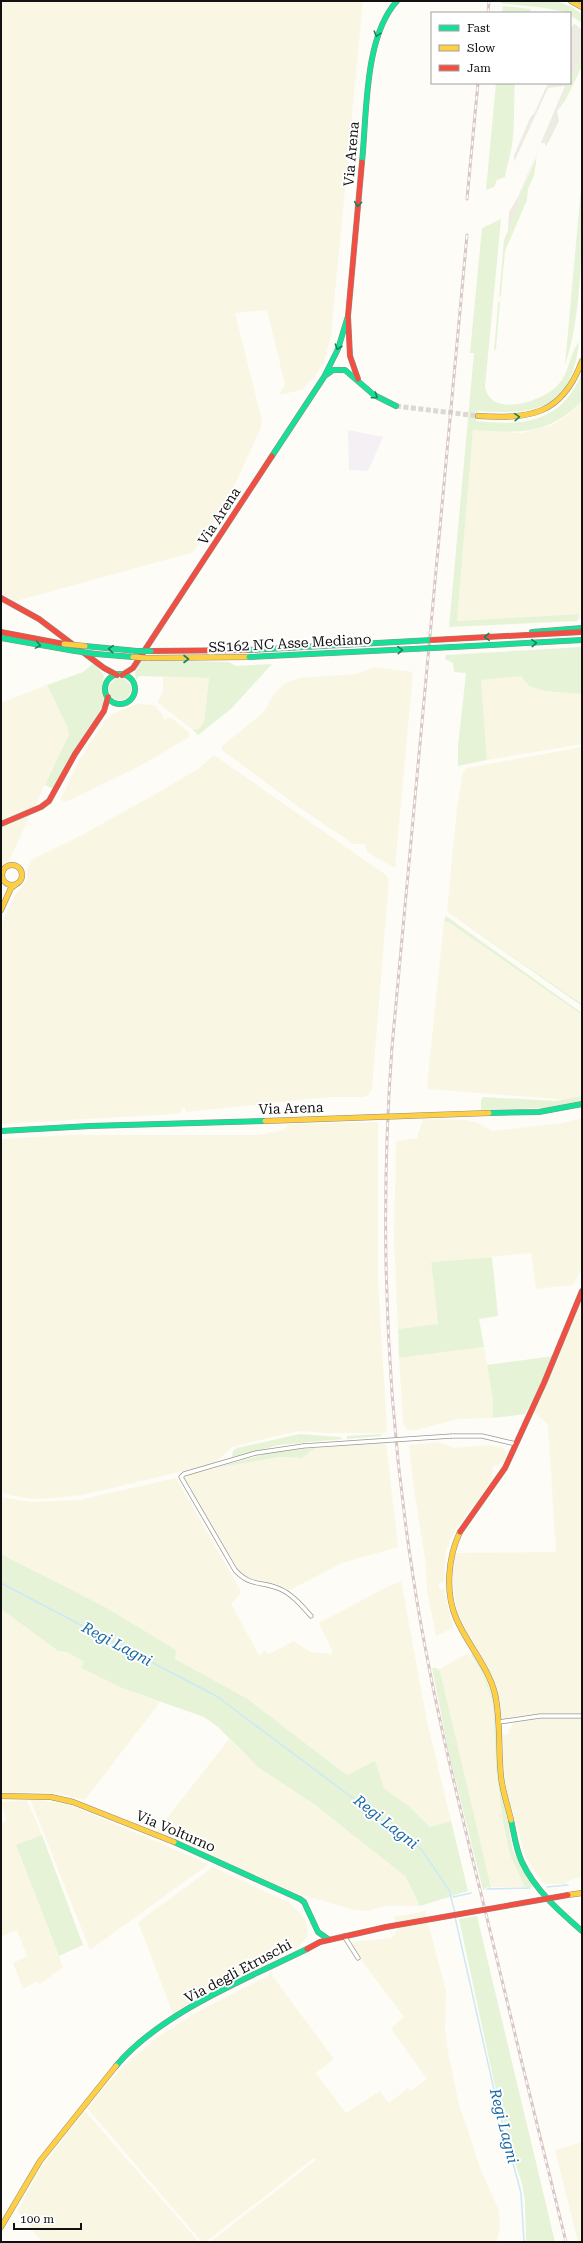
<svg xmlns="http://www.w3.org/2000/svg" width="583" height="2243" font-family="'Roboto Serif',serif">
<rect width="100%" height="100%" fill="#fdfcf7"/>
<path fill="#f5f0f3" d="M348 430 383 437 368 471 349 470Z"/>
<path fill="#f9f7e4" d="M1 1H363L331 336 324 362 315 376 302 390 279 395 285 385 267 310 235 313 262 420 261 428 235 484 233 495 195 550 191 553 16 601 1 594Z
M582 401V618L577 621 579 614 457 621 473 430 521 433 552 425 568 415Z
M374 667 413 672 395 868 367 852 365 844H353L300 808 222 750V746L263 713 274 694 285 683 300 678 356 674Z
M507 676H521L529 686 544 691 582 694V744L487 760 481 680Z
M163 677 209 678 204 722 199 729 193 730 157 702 163 693Z
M47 685 67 726 69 734 1 877V703Z
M137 704 154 705 163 715 164 720 170 717 189 732V737L142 765 66 802 60 800 81 757 106 719 112 714Z
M582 747V1004L447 911 457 808 463 772 466 768Z
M214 755 386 875 389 880 372 1089 369 1094 365 1097H329L186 1112 185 1108H182L181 1112 174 1114 1 1124V925L15 895 27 880V870L31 860 82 835 159 792 198 769Z
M444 921 450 923 582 1015V1096L567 1100 428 1089 427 1086Z
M582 1118V1269L573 1285 536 1289 531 1253 431 1262 438 1325 398 1329 394 1239 396 1141 417 1138 423 1119 466 1120 476 1122 492 1131 563 1123Z
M378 1122V1281L387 1428 385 1433H325L302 1431 285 1434 232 1447 222 1457 212 1464 83 1495 42 1499 25 1498 1 1493V1139L69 1135H260L284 1130 289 1124Z
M582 1296V1877L569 1880 566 1884H544L525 1856 512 1807H510L507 1792 503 1763 502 1735H507L514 1722 502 1723 499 1700 491 1675 457 1614 452 1572 454 1553 556 1552 548 1425 533 1411Z
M484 1347 493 1401V1418L458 1419 417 1430H407L403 1422 399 1358Z
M386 1442 398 1547 342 1563 288 1591 276 1584 247 1578 240 1573 185 1479V1475L264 1458 279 1457 302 1458 315 1448Z
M437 1442 455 1448 491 1445 503 1448 507 1453 504 1462 493 1467 491 1482 455 1530 446 1551 444 1581 438 1584 440 1590 444 1589 453 1628 436 1636 427 1591 425 1558 414 1490 409 1445Z
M176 1478 240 1589V1594L231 1604 259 1655 265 1651 269 1654 294 1641 311 1652 330 1654 333 1653 319 1623 385 1588 401 1581 427 1721 451 1821 431 1827 411 1808 384 1788 374 1762 347 1775 246 1698 175 1659V1650L105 1607 1 1554V1497L31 1502 79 1500Z
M1 1609 58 1651 67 1652 84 1662 81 1668 122 1688 160 1702 85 1800 54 1793 1 1792Z
M468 1653 482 1673 493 1703 495 1754 503 1822 510 1855 525 1887H490L440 1671 438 1670Z
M229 1739 259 1768 314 1804 406 1877 420 1906H385L368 1911 354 1910 296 1893 156 1832Z
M30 1799 68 1804 209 1864 90 1950Z
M27 1800 42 1835 16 1845 63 1967 39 1985 37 1981 23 1989 13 1963 27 1956 17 1930 1 1937V1823L7 1821 1 1802Z
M213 1867 290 1903 305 1919 308 1930 307 1937 299 1946 268 1964 173 2014 138 1922Z
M425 1911 446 1991 445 2028 449 2057 460 2109 466 2124 480 2168 499 2210 500 2227 497 2242H210L316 2160 314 2158 206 2242H202L87 2108 120 2069 155 2039 197 2012 271 1974 334 2059 316 2073 346 2113 380 2091 389 2103 408 2088 411 2091 427 2079 392 2030 393 2026 404 2017 356 1953 352 1942 391 1938 395 1934 397 1928 394 1917Z
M85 2111 199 2242H42L17 2211 42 2166Z
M582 2142V2242H578L555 2150Z"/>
<path fill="#e7f3d7" d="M501 1H556L572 7 582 14V23L570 15V13L545 8 501 3Z
M503 6 531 9 529 13H502Z
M582 52V66L565 101 557 111Z
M496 83H515C513 107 516 132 510 155 508 163 506 169 505 177L497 180 494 187 486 190Z
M537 156 534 175 528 189 527 200 505 251 501 295 499 298 504 240 518 206 519 197Z
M582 177C582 234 583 313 565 365Z
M501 219 485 387C491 419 544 401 558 385 570 372 569 354 579 342 571 410 538 415 478 411L476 421C525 426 561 423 582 373V401C547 436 520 433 473 430L457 621 579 614 577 621 449 627 474 353H470L482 228Z
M500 301 496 349 494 351 498 303Z
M582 647V694L544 691 529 686 521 676 481 680 487 760 458 766V746L466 673 454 672 453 663 445 659 446 655Z
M141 660 229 662 236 666 272 664 231 709 198 735 193 730 199 729 204 722 209 678 139 676 136 680 135 673Z
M94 663 104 675 102 686 105 700 103 706 74 750 54 789 45 785 69 734 67 726 47 685 83 672Z
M109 689a11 11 0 1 1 22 0a11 11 0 1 1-22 0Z
M447 911 582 1004V1006L448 912Z
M446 916 582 1013V1015L450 923 444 921Z
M582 1096V1101L545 1108 481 1110V1101L483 1097 556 1101Z
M492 1257 498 1316 479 1319 484 1347 399 1358 398 1329 438 1324 431 1262Z
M553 1356 535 1396 525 1414 493 1418V1401L487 1365Z
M300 1434 340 1437 343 1439 279 1445 232 1457 233 1451 237 1448Z
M382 1434 381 1436 347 1439V1436Z
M315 1448 302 1458 279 1457 214 1468 276 1451Z
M1 1554 105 1607 176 1650 175 1659 246 1698 347 1775 375 1761 384 1788 411 1808 430 1827 451 1821 468 1891 420 1906 406 1877 314 1804 259 1768 218 1727 204 1717 122 1688 81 1668 84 1662 67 1652 58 1651 1 1609Z
M473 1654 482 1669 494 1701 498 1766 513 1851 533 1887H525L510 1855 503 1822 496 1768 493 1703 482 1673 471 1655Z
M436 1668 440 1671 491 1888 487 1887 483 1890 449 1753 432 1668Z
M42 1835 83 1945 59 1956 16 1845Z
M477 1916 549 2217 555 2242H526L525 2201 522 2183 510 2148 494 2082 459 1919Z"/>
<path fill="#edebe2" d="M575 24 582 30V52L570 80V31L573 25Z
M548 83H569L557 111 559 121 546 147 545 143H541L519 197 518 206 508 231 509 212 518 197 565 86 548 88 514 162V156L530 118 535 112Z"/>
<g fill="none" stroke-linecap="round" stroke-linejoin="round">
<path stroke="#cde8f7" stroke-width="1.5" d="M1 1583 218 1697 239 1713 421 1849 449 1890 455 1913
M547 1887 568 1885
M487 1889 530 1888
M453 1897 471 1893
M455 1917 497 2103 521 2193 524 2242"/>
<path stroke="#dad9d4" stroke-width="5" stroke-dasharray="5 2.5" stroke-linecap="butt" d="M396 406 478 416"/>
<defs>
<path id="street" d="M452 1436H482L516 1444
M303 1446 256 1453 184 1474 181 1477 235 1570C250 1587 262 1581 280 1589 292 1594 302 1606 311 1616
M499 1722 540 1716H582
M344 1936 358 1958"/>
<path id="fast" d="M362 162C367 114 364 37 397 1
M326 375 333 370H345L374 395 396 406
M272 456 324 377 338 349 348 316
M532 632 582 628
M1 638 75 651
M85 646 137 651
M453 647 582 640
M96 654 133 657
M105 689a15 15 0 1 1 30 0a15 15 0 1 1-30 0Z
M489 1113 539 1112 582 1104
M1 1131 90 1126 265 1121
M511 1820C514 1833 516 1850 522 1862 535 1890 559 1911 582 1931
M174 1842 300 1899 304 1902 318 1932 328 1939
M116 2066C160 2013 246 1979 307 1949"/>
<path id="slow" d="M571 1 582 7
M478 416C531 419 562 415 582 361
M147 658 249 657
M2 875a10 10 0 1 1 20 0a10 10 0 1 1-20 0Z
M1 910 11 888 15 885
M460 1532C448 1557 445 1592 456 1618 467 1644 488 1666 495 1694 501 1721 498 1749 501 1776 502 1790 508 1806 511 1820
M1 1796 51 1797 73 1802 174 1842
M568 1895 582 1893
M1 2227 40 2161 116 2066"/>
<path id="jam" d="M358 379 350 356 348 316 362 162
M1 598 39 619 104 668 117 675
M1 632 64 644
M151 651 249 650
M122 675 133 668 272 456
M1 824 41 807 49 801 75 754 104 711 108 697
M460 1532 505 1468 544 1383 582 1291
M307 1949 320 1942 386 1927"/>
</defs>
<use href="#street" stroke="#979795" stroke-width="5"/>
<use href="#fast" stroke="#8e8d8b" stroke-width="6"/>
<use href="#slow" stroke="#8e8d8b" stroke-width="6"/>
<use href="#jam" stroke="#8e8d8b" stroke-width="6"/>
<use href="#street" stroke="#fffffe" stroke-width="3.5"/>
<use href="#fast" stroke="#16e098" stroke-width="5"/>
<use href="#slow" stroke="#ffcf43" stroke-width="5"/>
<use href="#jam" stroke="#f24e42" stroke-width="5"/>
<defs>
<path id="rail" d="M488 13 489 1
M467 199 478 83
M467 235 392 1047C379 1224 386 1402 413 1576 430 1689 458 1800 485 1910 512 2021 538 2131 566 2242"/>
</defs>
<use href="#rail" stroke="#d9c6c7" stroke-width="3"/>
<use href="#rail" stroke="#fff" stroke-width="1.5" stroke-dasharray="4.5" stroke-linecap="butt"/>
<defs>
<path id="street-bridge" d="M303 1446 452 1436"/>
<path id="fast-bridge" d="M249 650 432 640
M75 651 96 654
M137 651H151
M249 657 453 647"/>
<path id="slow-bridge" d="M64 644 85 646
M133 657 147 658
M265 1121 489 1113"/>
<path id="jam-bridge" d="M432 640 582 632
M386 1927 568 1895"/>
</defs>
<use href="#street-bridge" stroke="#979795" stroke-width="5" stroke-linecap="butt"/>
<use href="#fast-bridge" stroke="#8e8d8b" stroke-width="6" stroke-linecap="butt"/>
<use href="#slow-bridge" stroke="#8e8d8b" stroke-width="6" stroke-linecap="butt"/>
<use href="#jam-bridge" stroke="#8e8d8b" stroke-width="6" stroke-linecap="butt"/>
<use href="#street-bridge" stroke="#fffffe" stroke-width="3.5"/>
<use href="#fast-bridge" stroke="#16e098" stroke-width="5"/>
<use href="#slow-bridge" stroke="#ffcf43" stroke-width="5"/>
<use href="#jam-bridge" stroke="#f24e42" stroke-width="5"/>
</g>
<defs><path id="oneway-chevron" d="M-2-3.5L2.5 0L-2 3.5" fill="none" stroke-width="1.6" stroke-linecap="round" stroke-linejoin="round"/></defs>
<g stroke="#14835b">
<use href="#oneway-chevron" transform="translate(377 34) rotate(107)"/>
<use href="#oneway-chevron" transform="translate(358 204) rotate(95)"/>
<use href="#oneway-chevron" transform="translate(338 347) rotate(109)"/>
<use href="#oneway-chevron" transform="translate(375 396) rotate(35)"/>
<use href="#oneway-chevron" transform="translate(517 417) rotate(-4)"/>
<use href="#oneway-chevron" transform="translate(487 637) rotate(177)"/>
<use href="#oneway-chevron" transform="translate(534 643) rotate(-3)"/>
<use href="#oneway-chevron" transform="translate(38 645) rotate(10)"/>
<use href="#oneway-chevron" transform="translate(111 649) rotate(-175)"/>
<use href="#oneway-chevron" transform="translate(400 650) rotate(-3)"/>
<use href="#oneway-chevron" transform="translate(186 659)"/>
</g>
<g text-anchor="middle" stroke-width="4" stroke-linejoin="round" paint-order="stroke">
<g font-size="14" fill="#111" stroke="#fff">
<text transform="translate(351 154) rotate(-85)" y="5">Via Arena</text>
<text transform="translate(219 516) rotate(-57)" y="5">Via Arena</text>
<text transform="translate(290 643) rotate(-3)" y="5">SS162 NC Asse Mediano</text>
<text transform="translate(291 1108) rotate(-2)" y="5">Via Arena</text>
<text transform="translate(176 1831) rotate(23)" y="5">Via Volturno</text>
<text transform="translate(238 1971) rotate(-28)" y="5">Via degli Etruschi</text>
</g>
<g font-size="15" font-style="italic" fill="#1768a6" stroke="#fff">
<text transform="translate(117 1644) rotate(28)" y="5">Regi Lagni</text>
<text transform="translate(386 1822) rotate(38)" y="5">Regi Lagni</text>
<text transform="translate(504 2126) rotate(76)" y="5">Regi Lagni</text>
</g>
</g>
<rect width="583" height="2243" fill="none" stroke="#111111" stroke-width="4"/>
<rect x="431" y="12" width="140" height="72" fill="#ffffff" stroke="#a0a0a0"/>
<rect x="439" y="25" width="20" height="6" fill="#16e098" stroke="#a0a0a0"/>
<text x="467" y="32" font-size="12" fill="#111111">Fast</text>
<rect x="439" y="45" width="20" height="6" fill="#ffcf43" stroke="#a0a0a0"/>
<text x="467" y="52" font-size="12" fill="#111111">Slow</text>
<rect x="439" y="65" width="20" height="6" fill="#f24e42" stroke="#a0a0a0"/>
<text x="467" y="72" font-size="12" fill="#111111">Jam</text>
<path d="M14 2223v6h67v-6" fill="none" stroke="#111111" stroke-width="2"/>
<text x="20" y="2223" font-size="12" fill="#111111" stroke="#ffffff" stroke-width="3" paint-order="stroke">100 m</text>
</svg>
